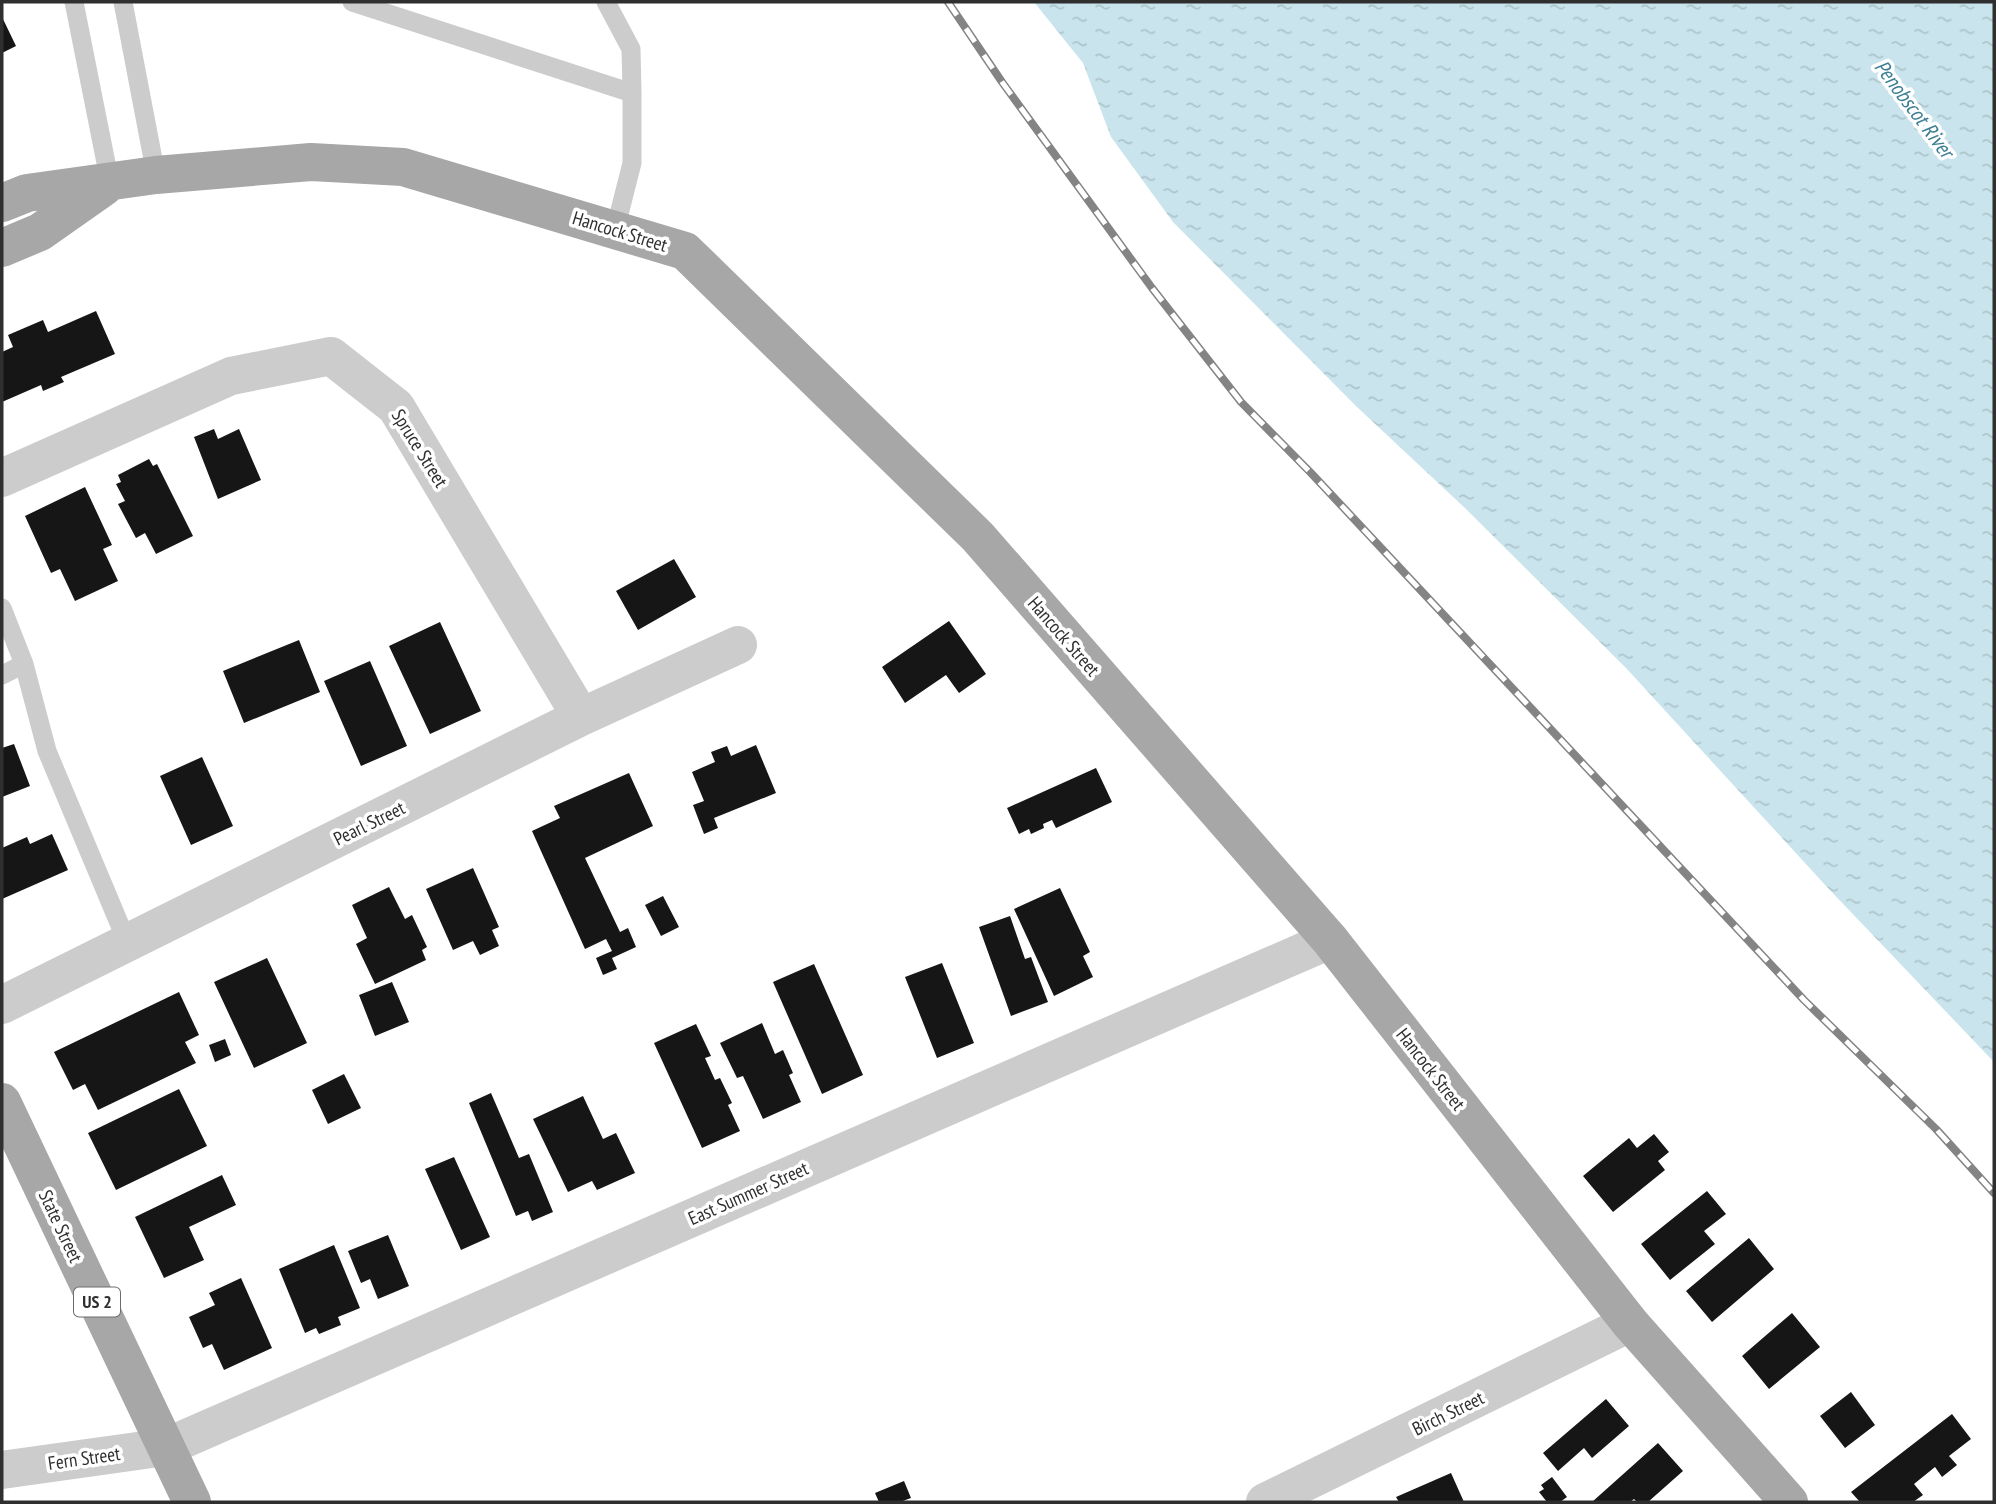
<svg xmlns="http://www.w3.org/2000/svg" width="1996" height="1504" font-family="'PT Sans Narrow',sans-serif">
<defs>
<pattern id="water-ripples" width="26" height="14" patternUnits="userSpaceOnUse" patternTransform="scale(1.75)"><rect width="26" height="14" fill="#c9e4ec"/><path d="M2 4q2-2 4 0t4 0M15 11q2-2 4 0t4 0" fill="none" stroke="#adc4cb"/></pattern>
</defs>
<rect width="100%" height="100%" fill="#fff"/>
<path fill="url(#water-ripples)" d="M1034 2H1994V1062L1827 887 1626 668 1466 509 1357 407 1173 222 1111 137 1083 63Z"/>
<path fill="#161616" d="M2 17 16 46 2 53Z
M96 311 115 354 61 377 64 382 43 391 41 385 2 402V352L13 347 8 335 43 320 48 332Z
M214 429 218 439 239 429 261 480 218 499 194 437Z
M149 459 153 466 157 464 193 536 156 554 145 533 136 538 118 504 125 501 116 484 121 482 118 475Z
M85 487 112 545 103 549 118 581 75 601 60 569 51 573 25 516Z
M674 559 696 597 638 630 616 591Z
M949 621 986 674 959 693 946 675 905 703 882 667Z
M440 622 481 711 430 734 389 646Z
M299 640 320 692 244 723 223 671Z
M370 661 407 746 361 766 324 681Z
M14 744 30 786 2 797V748Z
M756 745 776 793 714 818 718 828 704 834 693 805 704 801 692 772 715 762 711 752 727 746 731 756Z
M202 757 233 826 191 845 160 776Z
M1096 768 1112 802 1056 828 1052 820 1043 824 1044 828 1031 834 1029 829 1019 834 1007 808Z
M629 773 653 826 585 858 620 932 628 928 636 947 612 958 617 969 603 975 596 958 612 951 606 939 585 949 532 831 560 818 554 806Z
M52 834 68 870 2 899V848L27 837 30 844Z
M473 868 499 927 492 930 499 946 480 955 473 941 453 950 426 889Z
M389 887 405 919 412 915 427 947 422 950 426 960 375 984 356 944 367 938 352 905Z
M1060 888 1090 952 1083 956 1093 977 1054 996 1014 909Z
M663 896 679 927 661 936 645 905Z
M1010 916 1025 959 1031 957 1048 1002 1011 1016 979 927Z
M267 958 307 1043 254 1068 214 982Z
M942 963 974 1043 937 1058 905 977Z
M814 964 863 1075 822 1094 773 982Z
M392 982 409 1022 375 1036 359 995Z
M179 992 199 1035 185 1042 196 1063 98 1110 85 1084 73 1090 54 1052Z
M762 1023 775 1054 783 1050 793 1073 789 1075 801 1102 763 1119 743 1076 737 1078 720 1043Z
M696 1024 711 1056 705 1058 715 1080 720 1078 732 1103 728 1105 740 1131 702 1148 654 1043Z
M225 1039 231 1055 215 1062 209 1045Z
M344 1074 361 1108 328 1124 312 1090Z
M179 1089 207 1146 116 1190 88 1133Z
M491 1093 519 1158 529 1154 553 1212 532 1221 528 1211 516 1216 469 1103Z
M583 1096 603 1139 616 1133 635 1173 597 1190 592 1181 568 1192 533 1119Z
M1654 1134 1669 1152 1658 1161 1665 1170 1613 1212 1583 1176 1629 1138 1637 1148Z
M454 1157 490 1237 461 1250 425 1169Z
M222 1175 236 1205 189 1227 204 1260 164 1278 135 1217Z
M1707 1191 1726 1214 1704 1231 1715 1244 1670 1280 1641 1244Z
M388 1235 409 1286 378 1299 370 1279 361 1283 348 1251Z
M1749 1238 1774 1269 1712 1322 1686 1291Z
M334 1245 360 1308 338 1317 341 1325 319 1334 316 1328 305 1333 279 1269Z
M241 1278 272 1348 224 1370 212 1344 203 1348 189 1317 215 1305 209 1293Z
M1792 1313 1820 1347 1769 1389 1742 1356Z
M1851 1392 1875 1425 1845 1448 1820 1416Z
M1606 1399 1629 1426 1592 1458 1584 1448 1558 1471 1543 1453Z
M1952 1414 1971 1439 1949 1456 1957 1465 1942 1477 1935 1467 1914 1484 1923 1495 1913 1502H1860L1851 1492Z
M1658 1443 1683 1471 1648 1502H1637L1634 1499 1630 1502H1592Z
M1451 1473 1464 1502H1399L1396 1497Z
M1552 1477 1567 1497 1560 1502H1547L1539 1492 1544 1489 1541 1485Z
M904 1481 911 1498 900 1502H879L875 1493Z"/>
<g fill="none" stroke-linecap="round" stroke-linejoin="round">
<path stroke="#ccc" stroke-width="19" d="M74 2 110 183
M123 2 156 175
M352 2 632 93 631 49 606 2
M615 230 632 163V93
M2 608 24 664
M2 675 24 664 47 751 127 942"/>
<path stroke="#ccc" stroke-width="38" d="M2 478 231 376 331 356 396 407 581 717
M2 1005 581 717 738 645
M2 1470 166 1447 1330 940
M1265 1502 1630 1323"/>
<path stroke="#a7a7a7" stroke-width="38" d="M2 203 27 193 156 175 311 162 403 167 685 251 978 537 1330 940 1630 1323 1789 1502
M2 248 40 232 104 187
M2 1102 192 1502"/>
<defs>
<path id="rail" d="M948 2 1002 82 1152 288 1241 402 1311 473 1804 1000 1936 1129 1994 1193"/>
</defs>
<use href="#rail" stroke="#848484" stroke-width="8"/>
<use href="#rail" stroke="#fff" stroke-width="5" stroke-dasharray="16" stroke-linecap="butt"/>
</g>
<g text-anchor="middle" stroke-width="7" stroke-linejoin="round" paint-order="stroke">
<rect fill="#fff" stroke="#6d6d6d" stroke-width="2" x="74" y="1287.5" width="46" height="29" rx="5"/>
<g font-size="18" font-weight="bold" fill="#2f2f2f">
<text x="97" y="1308">US 2</text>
</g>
<g font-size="19" fill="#2f2f2f" stroke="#fff">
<text transform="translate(620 231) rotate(17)" y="7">Hancock Street</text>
<text transform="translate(420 448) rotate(58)" y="7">Spruce Street</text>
<text transform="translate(1064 636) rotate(49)" y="7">Hancock Street</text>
<text transform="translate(369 823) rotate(-26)" y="7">Pearl Street</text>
<text transform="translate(1431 1069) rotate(52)" y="7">Hancock Street</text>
<text transform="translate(748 1193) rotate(-24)" y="7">East Summer Street</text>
<text transform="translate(61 1226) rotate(65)" y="7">State Street</text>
<text transform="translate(1448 1413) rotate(-26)" y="7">Birch Street</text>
<text transform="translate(84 1458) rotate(-8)" y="7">Fern Street</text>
</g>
<g font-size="21" font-style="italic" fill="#3c7f93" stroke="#fff">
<text transform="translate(1914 109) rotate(53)" y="7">Penobscot River</text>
</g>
</g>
<rect width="1996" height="1504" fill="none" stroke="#2f2f2f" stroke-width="7"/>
</svg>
